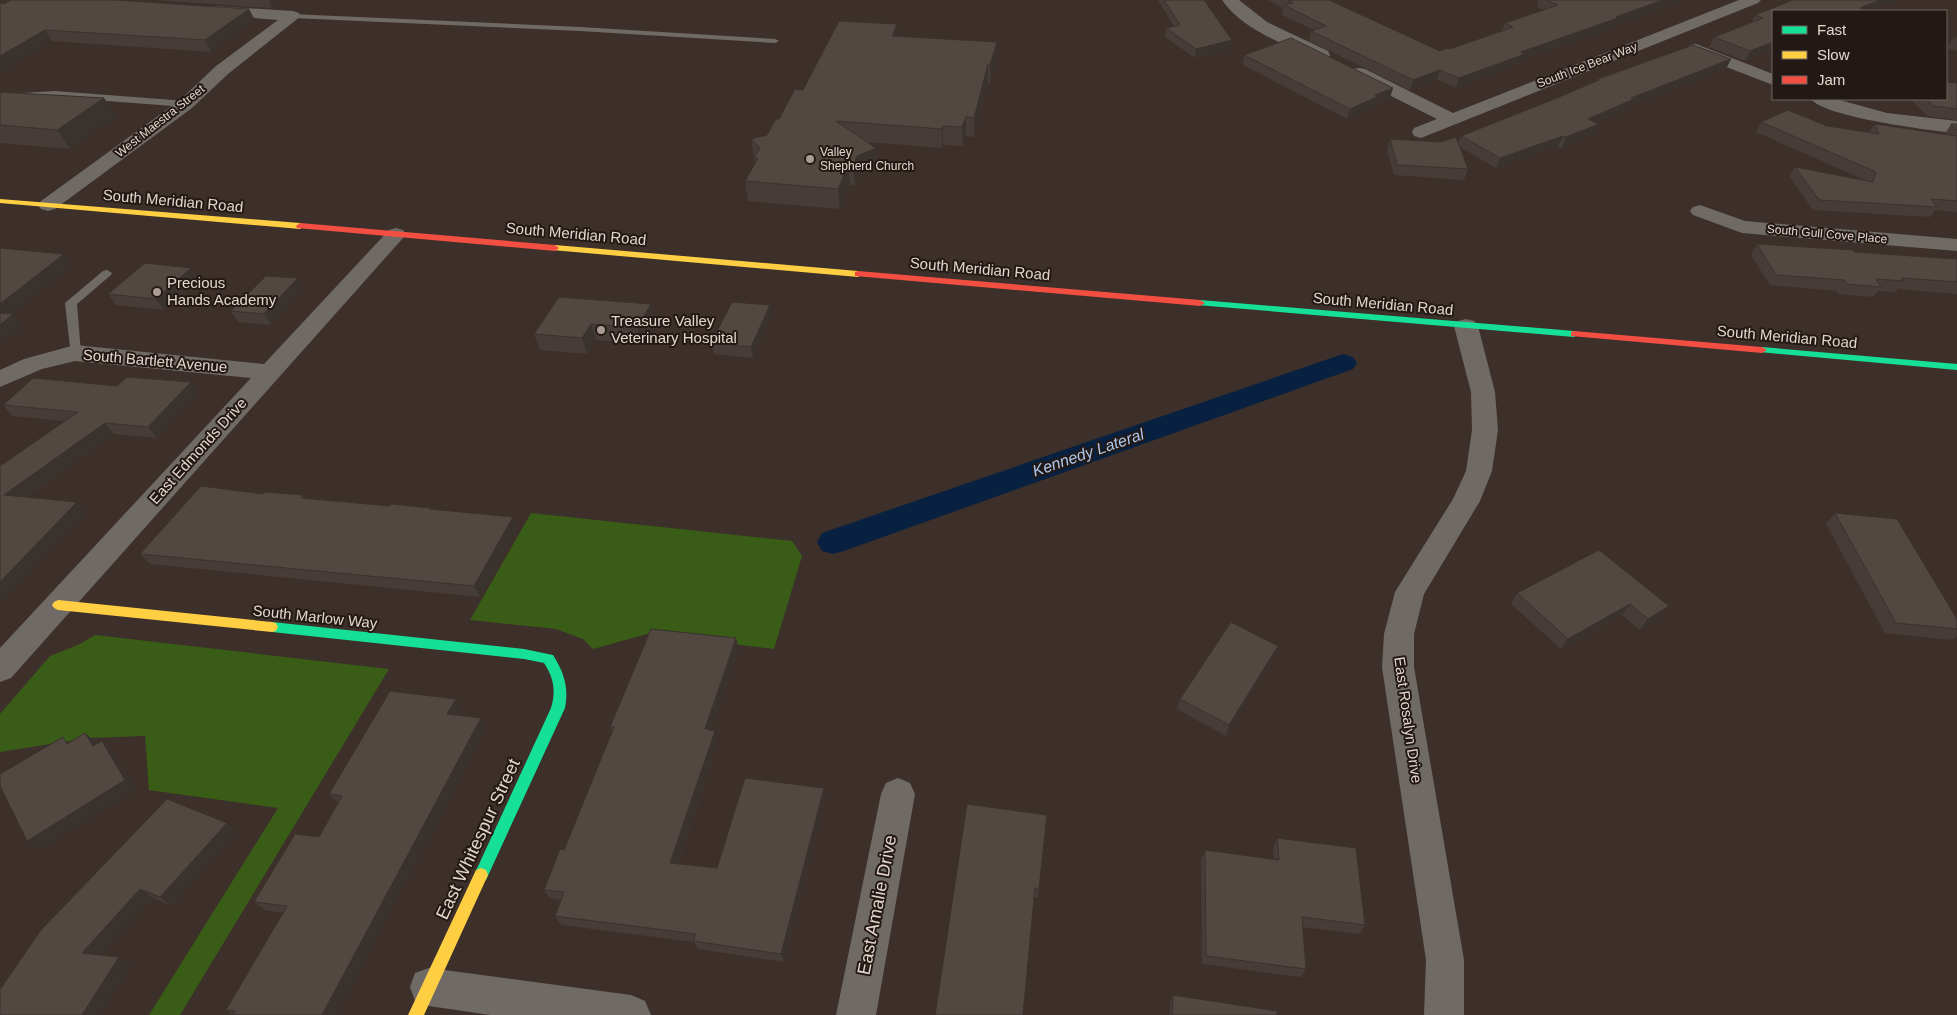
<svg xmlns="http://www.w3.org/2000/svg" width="1957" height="1015" font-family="Arial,sans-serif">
<rect width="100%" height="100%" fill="#3d302a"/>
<path fill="#395c16" d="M531 513 792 541 802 556 774 649 647 634 593 649 583 639 556 629 470 620Z
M95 635 389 669 180 1015H149L278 808 149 790 145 736 88 738 0 752V714L50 656 80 644Z"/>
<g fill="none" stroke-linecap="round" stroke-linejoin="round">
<path fill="#092140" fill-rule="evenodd" d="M1343 354 1353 357 1357 363 1353 369 844 551 833 554 822 551 817 542 822 533Z"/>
<path fill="#706a67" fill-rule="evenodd" d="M290 14 580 27 775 39 779 41 775 43 580 31 293 18H290Z
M55 91 186 101 190 104 186 107 55 97 23 99 0 106V100L22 93Z
M107 270 112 273 111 275 77 304 81 353 79 356H71L65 303 103 271Z"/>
<path fill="#706a67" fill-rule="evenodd" d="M1222 0H1239L1267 22 1328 51 1330 55 1328 59H1316C1284 44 1243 30 1222 0Z
M1739 0H1761L1758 3 1421 138 1414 136 1412 132 1414 128 1437 119 1353 77 1350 73 1353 69 1359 68 1365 69 1453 113Z
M214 6 293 11 299 13 301 16 228 74 192 108 55 209 48 211 41 209 38 205 41 201 180 100 216 66 278 20 208 14 206 11 208 8Z
M1696 44 1773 74V85L1690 53 1688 49 1690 45Z
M1811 99H1836L1887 113 1957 121V133C1932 131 1824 117 1811 99Z
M1700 205 1745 221 1957 239V251L1742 233 1693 215 1690 211 1693 207Z
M396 228 403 230 406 234 403 238 11 678 0 682V648L251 378 75 361 42 369 0 387V370L24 359 75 345 264 364 389 230Z
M1466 319 1474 321 1478 326 1495 392 1498 430 1492 471 1480 501 1424 594 1414 634V667L1464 960V1015H1424L1426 960 1382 667 1384 634 1395 592 1453 499 1466 471 1472 430 1471 392 1454 326 1458 321Z
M898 778 910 783 915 794 876 1015H836L881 794 886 783Z
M429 968 631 995 645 1001 651 1015H490L429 1006 415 1001 410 987 415 973Z"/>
<path fill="#16e098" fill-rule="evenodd" d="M1200 300 1574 331 1579 334 1574 337 1197 305V301Z
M1762 347 1957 364V370L1759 352 1757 350Z
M272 622 524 649 553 655C564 673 569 687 565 708L486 880 481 882 476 880 474 875 551 708C556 691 554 678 544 663L524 659 272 632 268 631 266 627 268 623Z"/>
<path fill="#ffcf43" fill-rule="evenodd" d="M0 199 300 223 304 226 300 229 0 203Z
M555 245 858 271 862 274 858 277 552 250V246Z
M58 600 272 622 276 623 278 627 276 631 272 632 58 610 54 608 52 605 54 602Z
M481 868 486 870 488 875 424 1015H408L476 870Z"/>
<path fill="#f24e42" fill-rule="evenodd" d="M300 223 555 245 559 248 555 251 297 228 296 226Z
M858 271 1200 300 1205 303 1200 306 855 276V272Z
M1574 331 1762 347 1767 350 1762 353 1571 336V332Z"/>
</g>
<path fill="#473d38" d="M153 0H283L272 8Z
M1158 0H1204L1232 40 1230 50 1195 58 1165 37 1166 28 1174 26Z
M1268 0H1329L1440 51 1450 49 1502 31 1505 23 1544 10 1537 7 1538 0H1570V1L1673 4 1615 26 1614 28 1522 60 1521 63 1456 88 1437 79 1410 90 1309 41 1311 31 1314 30 1282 15 1283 8Z
M1793 0H1898L1869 11H1773V50L1745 61 1709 47 1714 37 1752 22 1755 15Z
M4 4 255 20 211 52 52 41Z
M898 36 997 42 996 60 990 83H988L974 137 966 136 963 146 943 145 942 148 867 142 877 168 859 175 855 185H850L840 209 748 201 745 181 755 164 751 139 767 135 779 119 803 90Z
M1957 37V51L1947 48 1953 38Z
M1244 55 1390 98 1378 102 1377 106 1347 119 1243 65Z
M1726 69 1631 106 1630 109 1597 123 1594 134 1562 148 1558 146 1496 168 1460 147 1468 169 1464 180 1394 175 1387 149 1390 139 1458 144 1461 136 1557 98 1597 80 1598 79Z
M1957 83V120L1927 116 1911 99H1946Z
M0 92 104 98 116 117 70 149 0 143Z
M1761 122 1827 126 1869 132 1875 124 1946 135 1945 134 1951 124H1957V212L1935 210 1930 217 1813 210 1789 176 1795 167 1867 181 1756 132Z
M1757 244 1957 259V294L1898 289 1896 292 1878 291 1873 297 1839 294 1836 291 1770 285 1751 255Z
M198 278 164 310 116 305 108 294Z
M304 289 271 325 238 322 231 311Z
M559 297 655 320 642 344 596 340 587 354 540 350 534 334Z
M770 305 772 316 753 358 714 354 711 343Z
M191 382 199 393 157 438 114 434 26 498 87 513 0 604V466L65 421 12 416 3 405 117 386Z
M263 494 303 495 305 498 513 517 518 527 480 597 150 564 140 554Z
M1835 513 1957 619V636L1952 640 1885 633 1826 524Z
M1517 593 1669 606 1661 617 1640 630 1622 615 1561 649 1511 604Z
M1278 646 1274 656 1226 736 1177 709 1180 699Z
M739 648 711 730 718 741 678 864 717 868 824 788 826 798 784 962 698 949 694 942 561 925 555 916 561 900 550 898 544 890 564 850 612 731 610 727Z
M463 709 459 715 487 728 336 1015H233L226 1010 283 913 265 910 254 902 319 837 338 803 329 794Z
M967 804 1047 815 1038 898 1035 897Z
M237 832 172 906 153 898 101 955 132 965 100 1015H0L1 988 41 930Z
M1277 838 1365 925 1360 934 1302 927 1306 969 1301 977 1202 964 1201 860 1205 850 1274 859 1273 848Z
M1173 995 1277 1015H1170V1002Z"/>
<path fill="#39322e" d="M269 0H283L272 8Z
M1663 0H1686L1673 4 1615 26 1614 28 1522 60 1521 63 1456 88 1459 78 1521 52Z
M1880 0H1898L1869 11H1858L1860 8Z
M249 9 255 20 211 52 205 40Z
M897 24 898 42 892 36Z
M45 30 52 41 0 73V56Z
M1773 38V50L1745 61 1750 51Z
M1232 40 1230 50 1195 58 1196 49Z
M997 42 996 60 990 83V65Z
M1731 59 1726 69 1631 106 1630 109 1584 129 1588 119 1631 98Z
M988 64V83L974 137V118Z
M1440 70 1437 79 1410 90 1413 80Z
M1393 88 1390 98 1378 102 1377 106 1347 119 1350 109 1375 95Z
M104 98 116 117 70 149 57 130Z
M966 117V136L963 146 962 127Z
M1599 124 1594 134 1562 148 1566 137Z
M943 126V145L942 148V129Z
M1563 136 1558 146 1496 168 1500 158Z
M876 148 877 168 859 175 855 185 853 166 857 156Z
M848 166 850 185 840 209 838 189Z
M64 254 72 266 0 324V304Z
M191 268 198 278 164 310 156 299Z
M298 278 304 289 271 325 264 314Z
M651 304 655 320 642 344 637 328Z
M770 305 772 316 753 358 751 347Z
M13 314 23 327 0 345V325Z
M591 324 596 340 587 354 582 338Z
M191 382 199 393 157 438 148 427Z
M105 423 114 434 14 506 4 495Z
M77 502 87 513 0 604V582Z
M513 517 518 527 480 597 474 586Z
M1630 604 1622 615 1561 649 1568 639Z
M1669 606 1661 617 1640 630 1648 619Z
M736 638 739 648 708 740 705 729Z
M1278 646 1274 656 1226 736 1229 725Z
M456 699 463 709 454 724 447 714Z
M481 718 487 728 336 1015H322Z
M715 731 718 741 675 872 670 863Z
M85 733 97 743 105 756 93 746Z
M102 741 113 751 137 790 40 850 27 841Z
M824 788 826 798 784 962 781 954Z
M227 823 237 832 172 906 160 897Z
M140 889 153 898 96 961 82 953Z
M119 957 132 965 100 1015H82Z"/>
<path fill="#524741" stroke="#39322e" d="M11 0H116L249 9 205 40 45 30 0 56V3L4 4Z
M1164 0H1204L1232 40 1196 49 1166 28 1180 25Z
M1288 0H1329L1440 51 1447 48 1450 49 1513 27 1505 23 1558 5 1546 0H1663L1616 17 1618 18 1521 52 1525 54 1459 78 1440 70 1413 80 1311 31 1326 26 1284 5 1293 3Z
M1793 0H1880L1860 8 1863 11H1773V42L1750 51 1714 37 1763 18 1755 15Z
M839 21 897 24 892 36 997 42 990 65 988 64 974 118 966 117 962 127 943 126 942 129 836 121 876 148 857 156 853 166H848L838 189 745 181 758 158H754L760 148 751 139 767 135 776 119H779L795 89 803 90Z
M1291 38 1393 88 1375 95 1379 96 1350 109 1244 55Z
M1693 45 1731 59 1631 98 1634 99 1588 119 1599 124 1566 137 1563 136 1500 158 1461 136 1557 98 1599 80 1598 79Z
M1946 82 1957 83V109L1934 106 1926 99H1946Z
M0 92 104 98 57 130 0 125Z
M1788 110 1827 126 1879 134 1875 124 1957 136V201L1931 199 1937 207 1819 200 1795 167 1873 182 1876 172 1761 122Z
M1951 124H1957V130Z
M1456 137 1468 169 1397 165 1390 139 1441 142Z
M1757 244 1853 250 1854 252 1957 259V282L1901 278 1904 281 1876 279 1881 287 1847 284 1844 280 1776 275Z
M0 248 64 254 0 304Z
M145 263 191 268 156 299 108 294Z
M266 276 298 278 264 314 231 311Z
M559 297 651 304 637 328 591 324 582 338 534 334Z
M732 302 770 305 751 347 711 343Z
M0 313 13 314 0 325Z
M127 377 191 382 148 427 105 423 4 495 77 502 0 582V466L78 412 3 405 33 378 117 386Z
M201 486 263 494 265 492 303 495 301 498 390 506 391 504 430 508V509L513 517 474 586 140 554Z
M1835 513 1897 519 1957 619V629L1896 623Z
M1599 550 1669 606 1648 619 1630 604 1568 639 1517 593Z
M1231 622 1278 646 1229 725 1180 699Z
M651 629 736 638 705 729 715 731 670 863 717 868 745 778 824 788 781 954 693 941 696 934 555 916 564 892 544 890 560 849 564 850 614 727H610Z
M390 691 456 699 447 714 481 718 322 1015H233L235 1011 226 1010 287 906 254 902 295 834 319 837 342 796 329 794Z
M85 733 93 746 102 741 125 780 27 841 0 786V774L63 737 67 744Z
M167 799 227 823 160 897 140 889 82 953 119 957 82 1015H0V988H1L41 930Z
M967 804 1047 815 1039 889 1035 888 1023 1015H935Z
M1277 838 1356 848 1365 925 1302 917 1306 969 1206 956 1205 850 1279 860Z
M1173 995 1277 1011V1015H1172Z"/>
<g fill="#aa9b95" stroke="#231914" stroke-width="2">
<circle cx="810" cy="159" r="5"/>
<circle cx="157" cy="292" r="5"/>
<circle cx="601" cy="330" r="5"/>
</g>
<g text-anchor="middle" stroke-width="4" stroke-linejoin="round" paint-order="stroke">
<g font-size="12" fill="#e4d5ce" stroke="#231914">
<text transform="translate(1587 65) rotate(-21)" y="4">South Ice Bear Way</text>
<text transform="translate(160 121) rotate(-38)" y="4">West Maestra Street</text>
<text transform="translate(1827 234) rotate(5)" y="4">South Gull Cove Place</text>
</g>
<g font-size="12" fill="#e4d5ce" stroke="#231914" text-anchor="start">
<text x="820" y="156">Valley<tspan x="820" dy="14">Shepherd Church</tspan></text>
</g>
<g font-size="15" fill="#e4d5ce" stroke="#231914">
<text transform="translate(173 201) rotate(5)" y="5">South Meridian Road</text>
<text transform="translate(576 234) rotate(5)" y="5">South Meridian Road</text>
<text transform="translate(980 269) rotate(5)" y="5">South Meridian Road</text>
<text transform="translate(1383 304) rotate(5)" y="5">South Meridian Road</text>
<text transform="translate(1787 337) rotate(5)" y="5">South Meridian Road</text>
<text transform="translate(155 361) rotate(5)" y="5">South Bartlett Avenue</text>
<text transform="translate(198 451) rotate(-48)" y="5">East Edmonds Drive</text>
<text transform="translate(315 617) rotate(6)" y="5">South Marlow Way</text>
<text transform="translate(1408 720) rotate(82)" y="5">East Rosalyn Drive</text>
</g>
<g font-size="15" fill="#e4d5ce" stroke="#231914" text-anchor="start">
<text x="167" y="288">Precious<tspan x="167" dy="17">Hands Academy</tspan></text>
<text x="611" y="326">Treasure Valley<tspan x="611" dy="17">Veterinary Hospital</tspan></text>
</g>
<g font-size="16" font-style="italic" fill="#acc7ee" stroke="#231914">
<text transform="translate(1088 452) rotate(-19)" y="6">Kennedy Lateral</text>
</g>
<g font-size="18" fill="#e4d5ce" stroke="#231914">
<text transform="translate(478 839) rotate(-65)" y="6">East Whitespur Street</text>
<text transform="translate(877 905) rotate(-79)" y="6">East Amalie Drive</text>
</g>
</g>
<rect x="1772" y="10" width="175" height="90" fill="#231914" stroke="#70645e"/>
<rect x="1782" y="26" width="25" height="8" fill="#16e098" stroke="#70645e"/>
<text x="1817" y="35" font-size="15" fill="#e4d5ce">Fast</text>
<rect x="1782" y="51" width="25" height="8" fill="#ffcf43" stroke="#70645e"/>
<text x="1817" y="60" font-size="15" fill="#e4d5ce">Slow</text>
<rect x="1782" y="76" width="25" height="8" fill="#f24e42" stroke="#70645e"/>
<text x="1817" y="85" font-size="15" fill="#e4d5ce">Jam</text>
</svg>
